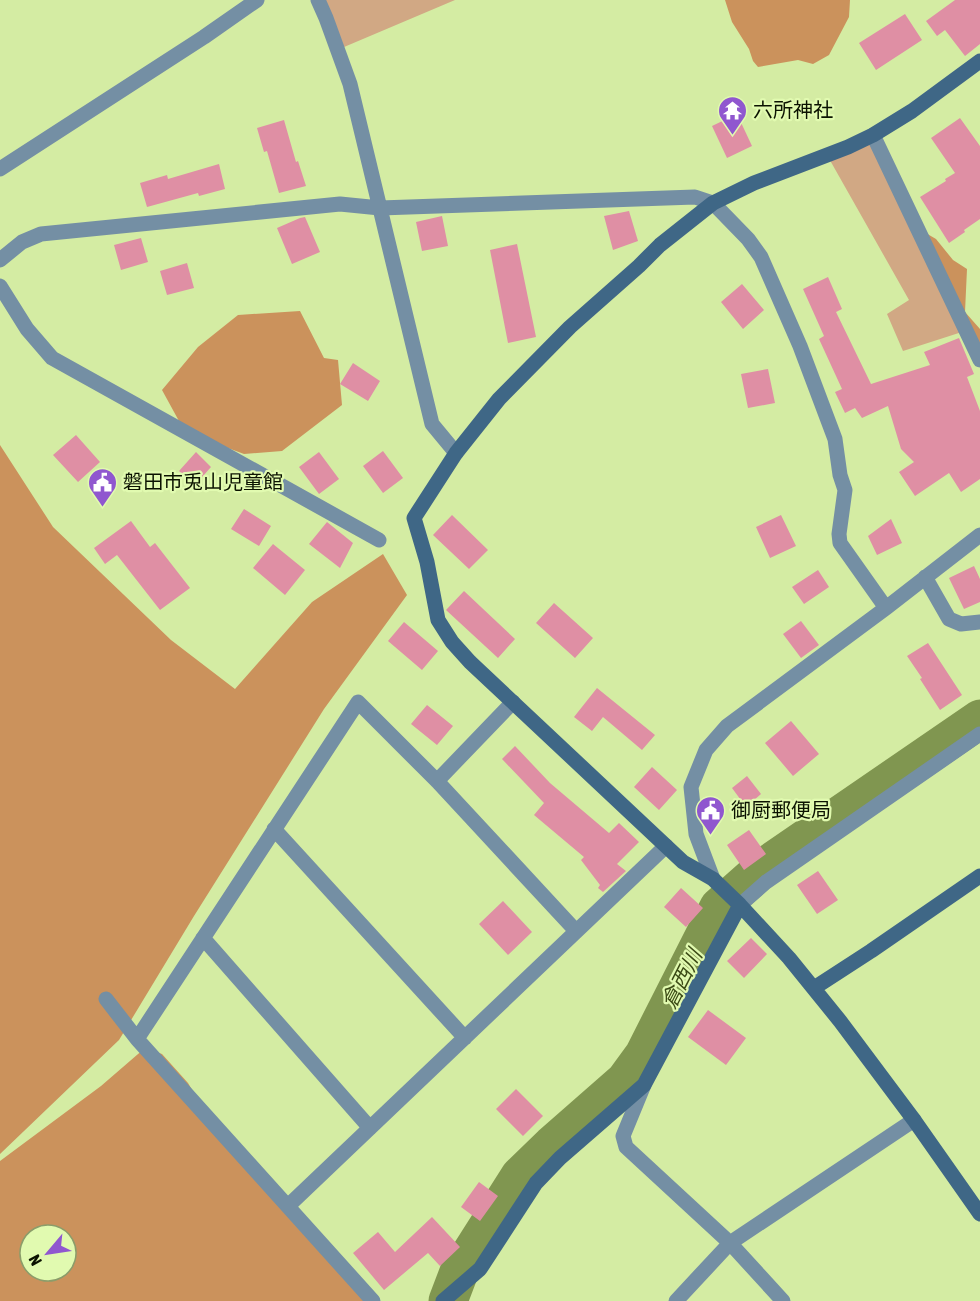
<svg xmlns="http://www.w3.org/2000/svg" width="980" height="1301" font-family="'Asap Condensed','Noto Sans JP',sans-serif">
<rect width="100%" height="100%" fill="#d4eca3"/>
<path fill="#d1a884" d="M317 0H455L337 50Z
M873 135 965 331 903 351 887 314 909 300 827 155Z"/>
<path fill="#cb925c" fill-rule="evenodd" d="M725 0H850L849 17 829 55 813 64 798 60 758 67 753 61 749 49 732 22Z
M924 232 936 239 953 260 967 269 965 312 980 329V349Z
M300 311 324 358 338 360 342 405 282 451 244 454 185 432 162 390 198 347 238 315Z
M0 445 53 527 171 640 235 689 312 602 383 554 407 595 324 709 194 916 119 1040 0 1154Z
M145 1048 162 1054 188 1083 208 1117 379 1301H0V1161L101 1086ZM30 1235H66V1271H30Z"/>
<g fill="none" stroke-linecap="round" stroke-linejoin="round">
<path stroke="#809650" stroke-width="39" d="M448 1301 459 1272 520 1176 552 1145 625 1081 644 1055 719 907 763 868 980 719"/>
</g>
<path fill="#df8fa4" d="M955 0H980V44L965 56 945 30 937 36 926 21Z
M905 14 922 40 876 70 859 43Z
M737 114 752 146 727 158 712 126Z
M960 118 980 146V219L964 230 965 232 949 243 920 197 946 181 945 179 955 173 931 138Z
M284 120 296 162 298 161 306 186 279 193 267 151 264 152 257 128Z
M219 164 225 189 199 196 198 193 147 207 140 183 167 175 168 179Z
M629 211 638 241 613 250 604 216Z
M442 216 448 246 422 251 416 222Z
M305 217 320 252 292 264 277 228 300 218Z
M141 238 148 262 121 270 114 245Z
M517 244 536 337 508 343 490 250Z
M187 263 194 288 167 295 160 271Z
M828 277 842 309 836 312 871 384 930 365 924 352 959 338 974 374 967 377 980 411V479L961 492 949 473 915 496 899 472 914 462 901 449 888 406 862 418 855 408 845 413 835 392 842 389 819 339 824 336 803 289Z
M742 284 764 310 743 329 721 302Z
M353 363 380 381 368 401 340 384Z
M768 369 775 403 748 408 741 374Z
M76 435 100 462 78 482 53 455Z
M383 451 403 478 383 493 363 466Z
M196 452 211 467 195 485 179 471Z
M319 452 339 479 319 494 299 467Z
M244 509 271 526 259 546 231 529Z
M452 515 488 550 469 569 433 535Z
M781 515 796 546 770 558 756 527Z
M891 519 902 543 877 555 868 536Z
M131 521 150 547 155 543 190 588 160 610 117 555 105 564 94 548Z
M327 522 353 543 340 568 309 544Z
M273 544 305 570 285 595 253 568Z
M974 566 980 579V602L964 609 949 578Z
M818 570 829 587 804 604 792 587Z
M464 591 515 639 498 658 446 610Z
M554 603 593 638 575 658 536 623Z
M801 621 819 645 801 658 783 634Z
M404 622 438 651 422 670 388 641Z
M928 643 962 695 940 710 920 679 922 678 907 656Z
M597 688 655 735 642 750 603 717 592 731 574 717Z
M427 705 453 726 437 745 411 724Z
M791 721 819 754 793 776 765 743Z
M515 746 550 783 609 833 619 823 639 842 617 864 626 871 603 892 598 888 600 885 581 860 584 857 534 815 544 803 502 759Z
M652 767 677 790 659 810 634 787Z
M747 776 761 794 746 807 732 788Z
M749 830 766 854 744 870 727 845Z
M818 871 838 900 817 914 797 885Z
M681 888 703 908 686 927 664 907Z
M503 901 532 932 508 955 479 924Z
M751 938 767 954 744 978 727 961Z
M708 1010 746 1038 726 1065 688 1037Z
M516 1089 543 1116 523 1136 496 1109Z
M479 1182 498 1196 480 1221 461 1207Z
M432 1217 460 1247 440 1266 428 1253 384 1290 353 1253 378 1232 395 1252Z"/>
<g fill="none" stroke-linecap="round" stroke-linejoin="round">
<path stroke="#748fa4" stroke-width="15" d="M318 0 326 18 350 84 432 424 456 453
M873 135 980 360
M0 169 204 37 257 0
M0 260 22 242 41 234 340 204 380 208 695 197 713 203 748 239 761 257 800 346 835 439 840 475 845 490 839 534 840 543 886 608
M0 286 27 329 52 358 379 540
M925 577 949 619 961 624 980 622
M437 781 513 702
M274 829 465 1038
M713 879 696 834 691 787 706 750 727 726 886 608 980 535
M740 905 766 882 980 734
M203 938 370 1128
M106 999 137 1039 373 1301
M137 1039 358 702 437 781 576 931
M644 1085 623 1136 626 1147 730 1243 783 1301
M288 1206 666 846
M676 1301 730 1243 914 1120"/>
<path stroke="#3f6786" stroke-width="15" d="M980 61 912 111 873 135 848 147 754 183 713 203 660 245 639 266 570 327 499 399 456 453 414 518 427 562 438 620 452 642 470 662 683 862 713 879 740 905 789 958 840 1021 914 1120 980 1214
M814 988 871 951 980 876
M443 1301 480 1269 536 1183 560 1158 644 1085 740 905"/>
</g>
<defs>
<symbol id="temple-pin" viewBox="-11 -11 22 30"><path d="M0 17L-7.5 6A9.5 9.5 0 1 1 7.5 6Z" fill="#9057cf" stroke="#e1fab0"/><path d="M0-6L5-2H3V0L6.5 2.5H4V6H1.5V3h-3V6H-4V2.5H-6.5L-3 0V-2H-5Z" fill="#fff"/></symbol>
<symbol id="civic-pin" viewBox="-11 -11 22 30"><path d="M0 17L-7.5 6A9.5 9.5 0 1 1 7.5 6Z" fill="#9057cf" stroke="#e1fab0"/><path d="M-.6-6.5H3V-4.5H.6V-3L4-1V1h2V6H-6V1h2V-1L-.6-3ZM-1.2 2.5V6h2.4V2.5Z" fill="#fff"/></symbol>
</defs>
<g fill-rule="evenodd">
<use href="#temple-pin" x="716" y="94" width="33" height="45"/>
<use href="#civic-pin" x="86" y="466" width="33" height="45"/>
<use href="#civic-pin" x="694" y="794" width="33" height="45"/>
</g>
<g text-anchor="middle" stroke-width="4.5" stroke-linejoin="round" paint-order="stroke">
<g font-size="20" fill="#0b1200" stroke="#e1fab0" text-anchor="start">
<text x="753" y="117">六所神社</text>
<text x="123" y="489">磐田市兎山児童館</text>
<text x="731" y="817">御厨郵便局</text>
</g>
<g font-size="21" font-style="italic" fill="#3c4b16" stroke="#e1fab0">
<text transform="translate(682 979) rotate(-63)" y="7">倉西川</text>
</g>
</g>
<g transform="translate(48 1253) rotate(241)"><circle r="28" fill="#e1fab0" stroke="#8b9d6a" stroke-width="1.5"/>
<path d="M0-4.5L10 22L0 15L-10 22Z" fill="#9057cf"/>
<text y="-9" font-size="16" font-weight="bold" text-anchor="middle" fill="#0b1200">N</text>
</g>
</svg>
